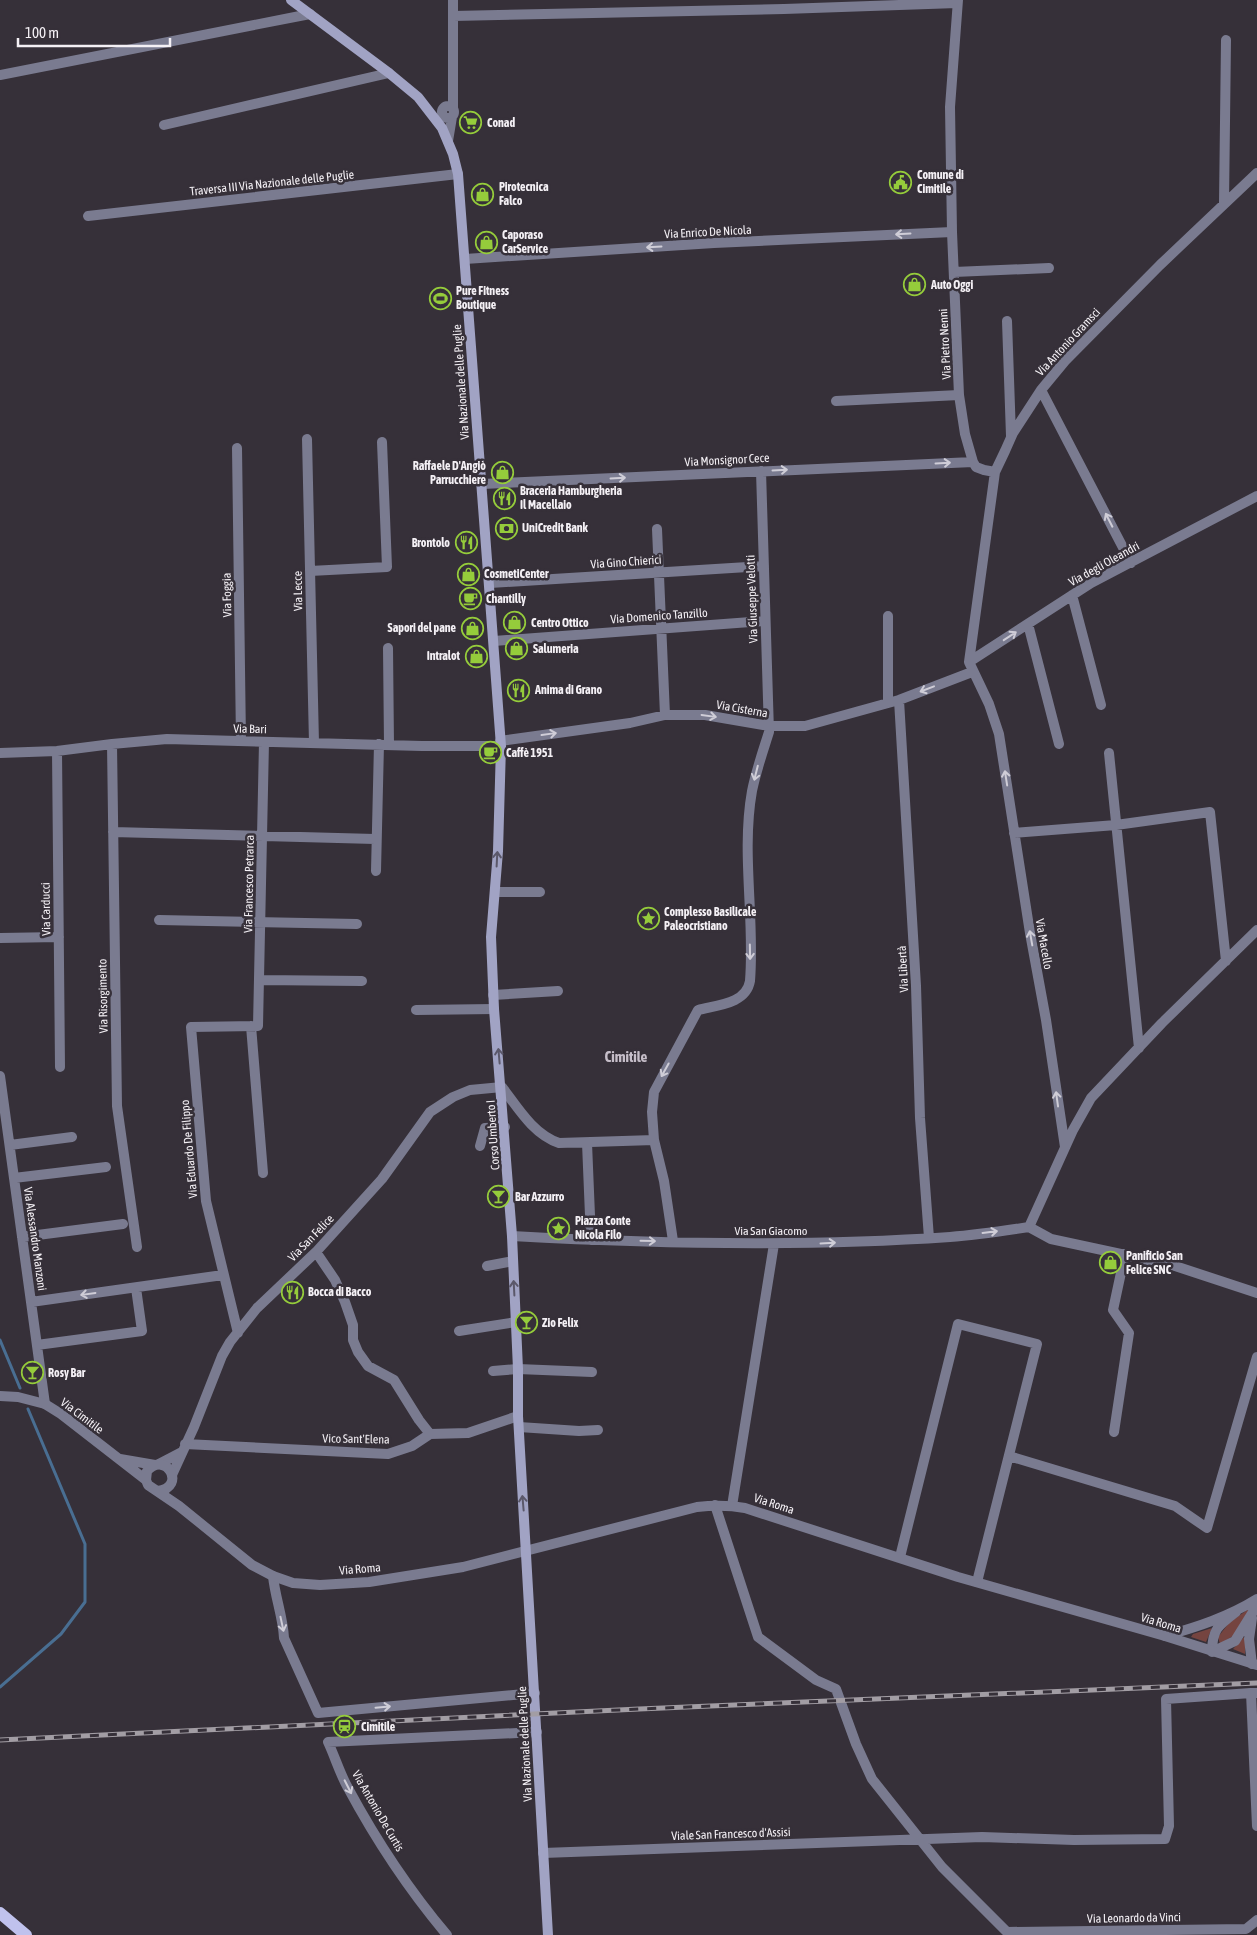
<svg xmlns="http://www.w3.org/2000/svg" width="1257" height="1935" font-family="'Asap Condensed',sans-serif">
<rect width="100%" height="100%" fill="#363039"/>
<path fill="#754440" d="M1247 1610H1249L1233 1636 1220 1644 1218 1637 1229 1623Z
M1212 1628 1206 1642 1191 1637 1193 1634Z
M1244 1637 1245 1638V1654L1233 1649Z"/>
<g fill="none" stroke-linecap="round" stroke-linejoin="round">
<path stroke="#496e92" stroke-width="3" d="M0 1340 20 1388
M0 1687 61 1634 85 1602V1544L28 1409"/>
<path stroke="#7a7b90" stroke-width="10" d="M453 0V109
M958 0 950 107 952 232 959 395 965 434 973 462 976 467 984 470 995 472
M453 16 784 9 957 3
M0 75 310 14
M442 112a6 6 0 1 1 12 0a6 6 0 1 1-12 0Z
M164 125 389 73
M448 141 452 117
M1224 203 1226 40
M88 216 458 174
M465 259 714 243 952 232
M954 272 1049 268
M1007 321 1011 436
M1041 390 1131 563
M836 401 959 395
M307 439 314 743
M237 448 241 741
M482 484 973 462
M657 529 665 715
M310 571 387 567 382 442
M490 583 764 566
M1072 595 1101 705
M888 616V703
M1028 624 1059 744
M494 641 765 621
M388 648 389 745
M969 662 1091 583 1257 496
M899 700 916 986 920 1118 929 1238
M500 741 630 723 665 715H705L769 726H805L899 700 972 672
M112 744 117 1106 137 1247
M57 751 60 1067
M0 753 57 751 112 744 167 739 422 746H501
M1109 753 1139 1048
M113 832 375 839
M1014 833 1116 825 1210 812 1226 961
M376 871 379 744
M495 892H540
M159 920 357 924
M0 938 59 937
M259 980 362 981
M493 995 558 991
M416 1010 494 1009
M251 1026 263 1173
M0 1076 45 1404
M587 1143 591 1240
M10 1145 72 1137
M480 1146 485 1128 505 1127
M1065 1147 1046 1020 1030 933 999 734 989 704 969 662 995 472 1005 451 1013 433 1041 390 1065 361 1160 265 1257 173
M14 1178 106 1167
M1029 1227 1073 1130 1091 1098 1162 1023 1257 930
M1029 1227 1051 1239 1172 1265 1257 1293
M512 1236C658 1244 804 1247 950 1237 976 1235 1003 1231 1029 1227
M22 1237 123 1224
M673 1241 664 1181 654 1140 652 1112 654 1092 698 1010C717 1005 746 1004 750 981 755 918 741 853 752 791 756 771 763 751 769 732L761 471
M316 1252 335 1280 345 1302 353 1325V1340L358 1352 368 1366 394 1380 419 1420 430 1434
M487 1266 513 1261
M31 1302 223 1275
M459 1331 516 1322
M238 1333 206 1201 191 1027 258 1026 264 742
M37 1345 142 1331 136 1288
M493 1371 518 1369 592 1372
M519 1427 579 1431 598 1430
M1114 1432 1129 1333 1113 1310 1125 1254
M185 1444 388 1454 412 1446 430 1434 468 1433 518 1416
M1009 1456 1175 1506 1207 1528 1257 1357
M159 1464 182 1452
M172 1475 194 1427 222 1356 230 1342 257 1308 316 1252 382 1179 430 1112 453 1097 470 1090 502 1087C518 1108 533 1134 559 1143L654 1140
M715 1505 758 1637 816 1680 836 1689 856 1744 872 1779 942 1867 1010 1935
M732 1506 774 1244
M900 1557 958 1324 1037 1344 977 1582
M273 1576C275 1597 283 1617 284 1638L318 1713 535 1693
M1236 1612C1219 1625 1212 1629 1212 1652L1235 1641 1253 1612 1257 1600
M1165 1636C1197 1627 1228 1617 1257 1599
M1252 1664 1249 1639 1252 1618
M1256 1693H1251L1257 1826
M543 1853 982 1837 1074 1840 1165 1839 1169 1826 1166 1699 1251 1693
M1007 1932 1246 1929 1257 1920
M447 1935C409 1890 376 1840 348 1788 340 1774 335 1757 328 1742L537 1732"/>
<path stroke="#7a7b90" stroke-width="10" d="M0 1396 18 1397 45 1404 61 1414 146 1480
M120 1459 155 1465
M158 1491C187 1487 166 1450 147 1471L146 1480 148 1485 179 1506 252 1565 273 1576 293 1583 320 1585 369 1582 463 1567 697 1507C714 1505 729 1505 745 1508L958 1577 1165 1636 1257 1665"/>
<path stroke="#a1a3c4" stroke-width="10" d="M291 0 389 73 418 97 442 128 453 154 458 174 501 746 498 851 491 937 494 1009 512 1236 518 1369V1416L548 1935"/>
<path stroke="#c0c2ed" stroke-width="12" d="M0 1913 26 1935"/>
<defs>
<path id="rail" d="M0 1740 639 1709 1257 1683"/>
</defs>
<use href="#rail" stroke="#a29da4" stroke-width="5"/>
<use href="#rail" stroke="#363039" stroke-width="3" stroke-dasharray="9" stroke-linecap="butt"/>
</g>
<defs><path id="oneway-shaft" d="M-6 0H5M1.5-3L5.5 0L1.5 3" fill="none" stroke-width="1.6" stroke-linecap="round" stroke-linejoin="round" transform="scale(1.25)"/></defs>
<g stroke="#cfcdd7">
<use href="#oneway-shaft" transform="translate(903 234) rotate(177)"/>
<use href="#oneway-shaft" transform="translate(654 247) rotate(177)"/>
<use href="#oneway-shaft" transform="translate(943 463) rotate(-3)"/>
<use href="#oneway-shaft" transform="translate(780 470) rotate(-3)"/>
<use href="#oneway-shaft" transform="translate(618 478) rotate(-3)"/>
<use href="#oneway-shaft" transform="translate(1109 520) rotate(-117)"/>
<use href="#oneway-shaft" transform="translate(1010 636) rotate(-33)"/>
<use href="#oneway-shaft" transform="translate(927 689) rotate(159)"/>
<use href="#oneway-shaft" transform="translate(709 716) rotate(8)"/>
<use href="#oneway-shaft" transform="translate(549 734) rotate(-8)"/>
<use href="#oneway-shaft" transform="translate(756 773) rotate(104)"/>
<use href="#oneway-shaft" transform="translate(1006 778) rotate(-99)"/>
<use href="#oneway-shaft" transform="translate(1031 938) rotate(-100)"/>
<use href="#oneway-shaft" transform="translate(750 952) rotate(89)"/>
<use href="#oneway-shaft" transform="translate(665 1070) rotate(119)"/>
<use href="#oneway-shaft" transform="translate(1057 1099) rotate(-98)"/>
<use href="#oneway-shaft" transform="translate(990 1232) rotate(-7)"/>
<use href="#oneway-shaft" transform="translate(648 1241) rotate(1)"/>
<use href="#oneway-shaft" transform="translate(828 1243) rotate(-3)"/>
<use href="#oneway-shaft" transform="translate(88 1294) rotate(172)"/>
<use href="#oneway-shaft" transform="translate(282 1624) rotate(78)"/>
<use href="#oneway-shaft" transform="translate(383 1707) rotate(-5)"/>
<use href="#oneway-shaft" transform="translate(348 1787) rotate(63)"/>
</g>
<g stroke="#5b586a">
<use href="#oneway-shaft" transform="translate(497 859) rotate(-87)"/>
<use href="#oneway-shaft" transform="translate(499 1056) rotate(-95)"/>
<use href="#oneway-shaft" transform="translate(514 1288) rotate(-93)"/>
<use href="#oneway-shaft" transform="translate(523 1503) rotate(-95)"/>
</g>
<defs>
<symbol id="supermarket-ring" viewBox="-11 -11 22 22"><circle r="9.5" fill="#363039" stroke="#95cc3b" stroke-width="1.5"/><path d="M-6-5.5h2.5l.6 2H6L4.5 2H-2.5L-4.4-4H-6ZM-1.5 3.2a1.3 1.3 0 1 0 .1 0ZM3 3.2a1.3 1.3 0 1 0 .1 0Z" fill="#95cc3b"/></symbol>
<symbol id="civic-ring" viewBox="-11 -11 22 22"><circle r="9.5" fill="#363039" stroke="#95cc3b" stroke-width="1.5"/><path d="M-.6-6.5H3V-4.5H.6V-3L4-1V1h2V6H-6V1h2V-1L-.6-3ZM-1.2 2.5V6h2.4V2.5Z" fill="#95cc3b"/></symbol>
<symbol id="shop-ring" viewBox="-11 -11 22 22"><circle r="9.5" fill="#363039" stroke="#95cc3b" stroke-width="1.5"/><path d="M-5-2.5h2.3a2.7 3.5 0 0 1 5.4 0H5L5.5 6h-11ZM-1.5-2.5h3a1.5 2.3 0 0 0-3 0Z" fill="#95cc3b"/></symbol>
<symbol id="stadium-ring" viewBox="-11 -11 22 22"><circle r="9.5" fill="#363039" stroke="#95cc3b" stroke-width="1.5"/><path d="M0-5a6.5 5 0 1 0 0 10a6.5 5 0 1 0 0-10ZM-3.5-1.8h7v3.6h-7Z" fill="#95cc3b"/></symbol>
<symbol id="restaurant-ring" viewBox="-11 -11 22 22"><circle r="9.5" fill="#363039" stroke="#95cc3b" stroke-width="1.5"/><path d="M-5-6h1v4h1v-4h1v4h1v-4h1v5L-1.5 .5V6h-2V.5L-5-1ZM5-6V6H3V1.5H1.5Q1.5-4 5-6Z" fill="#95cc3b"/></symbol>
<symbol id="bank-ring" viewBox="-11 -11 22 22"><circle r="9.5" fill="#363039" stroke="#95cc3b" stroke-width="1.5"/><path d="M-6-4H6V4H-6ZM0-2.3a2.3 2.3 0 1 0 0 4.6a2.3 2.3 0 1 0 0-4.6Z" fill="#95cc3b"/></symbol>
<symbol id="cafe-ring" viewBox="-11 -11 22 22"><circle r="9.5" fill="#363039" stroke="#95cc3b" stroke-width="1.5"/><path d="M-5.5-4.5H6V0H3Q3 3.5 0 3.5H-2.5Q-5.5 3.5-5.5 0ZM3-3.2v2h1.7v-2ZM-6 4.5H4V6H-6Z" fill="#95cc3b"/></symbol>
<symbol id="sight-ring" viewBox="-11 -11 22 22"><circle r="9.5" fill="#363039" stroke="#95cc3b" stroke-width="1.5"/><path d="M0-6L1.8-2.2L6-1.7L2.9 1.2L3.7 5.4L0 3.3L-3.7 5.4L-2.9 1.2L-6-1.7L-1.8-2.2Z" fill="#95cc3b"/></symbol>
<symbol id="bar-ring" viewBox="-11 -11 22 22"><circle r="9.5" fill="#363039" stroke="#95cc3b" stroke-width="1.5"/><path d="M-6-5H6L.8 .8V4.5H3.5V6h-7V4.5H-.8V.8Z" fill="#95cc3b"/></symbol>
<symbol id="station-ring" viewBox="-11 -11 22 22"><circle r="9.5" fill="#363039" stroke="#95cc3b" stroke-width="1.5"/><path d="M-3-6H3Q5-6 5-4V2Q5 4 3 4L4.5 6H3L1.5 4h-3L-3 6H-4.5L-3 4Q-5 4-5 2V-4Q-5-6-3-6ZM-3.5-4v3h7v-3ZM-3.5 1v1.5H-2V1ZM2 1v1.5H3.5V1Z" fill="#95cc3b"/></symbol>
</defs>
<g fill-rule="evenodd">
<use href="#supermarket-ring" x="458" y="110" width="25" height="25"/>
<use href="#civic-ring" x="888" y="170" width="25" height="25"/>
<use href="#shop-ring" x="470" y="182" width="25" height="25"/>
<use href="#shop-ring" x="474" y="230" width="25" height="25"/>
<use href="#shop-ring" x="902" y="272" width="25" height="25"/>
<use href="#stadium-ring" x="428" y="286" width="25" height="25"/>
<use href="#shop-ring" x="490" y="460" width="25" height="25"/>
<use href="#restaurant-ring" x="492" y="486" width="25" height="25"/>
<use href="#bank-ring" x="494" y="516" width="25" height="25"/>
<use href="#restaurant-ring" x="454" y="530" width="25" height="25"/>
<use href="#shop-ring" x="456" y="562" width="25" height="25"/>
<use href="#cafe-ring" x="458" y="586" width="25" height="25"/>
<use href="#shop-ring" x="502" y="610" width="25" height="25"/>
<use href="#shop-ring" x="460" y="616" width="25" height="25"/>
<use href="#shop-ring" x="504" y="636" width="25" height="25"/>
<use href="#shop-ring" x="464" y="644" width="25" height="25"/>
<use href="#restaurant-ring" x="506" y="678" width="25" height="25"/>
<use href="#cafe-ring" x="478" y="740" width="25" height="25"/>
<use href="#sight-ring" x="636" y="906" width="25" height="25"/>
<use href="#bar-ring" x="486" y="1184" width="25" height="25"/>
<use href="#sight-ring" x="546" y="1216" width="25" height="25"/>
<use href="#shop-ring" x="1098" y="1250" width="25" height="25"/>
<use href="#restaurant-ring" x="280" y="1280" width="25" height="25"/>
<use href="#bar-ring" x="514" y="1310" width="25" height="25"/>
<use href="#bar-ring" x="20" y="1360" width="25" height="25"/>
<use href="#station-ring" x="332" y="1714" width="25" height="25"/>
</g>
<g text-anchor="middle" stroke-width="5" stroke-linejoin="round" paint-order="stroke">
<g font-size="12" font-weight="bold" fill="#f4f0f5" stroke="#363039" text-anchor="start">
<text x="487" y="127">Conad</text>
<text x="917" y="179">Comune di<tspan x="917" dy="14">Cimitile</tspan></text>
<text x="499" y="191">Pirotecnica<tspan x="499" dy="14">Falco</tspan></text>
<text x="502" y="239">Caporaso<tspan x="502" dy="14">CarService</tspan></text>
<text x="931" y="289">Auto Oggi</text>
<text x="456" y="295">Pure Fitness<tspan x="456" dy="14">Boutique</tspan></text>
<text x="486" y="470" text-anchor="end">Raffaele D'Angiò<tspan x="486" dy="14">Parrucchiere</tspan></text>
<text x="520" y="495">Braceria Hamburgheria<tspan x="520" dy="14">Il Macellaio</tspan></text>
<text x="522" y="532">UniCredit Bank</text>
<text x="450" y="547" text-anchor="end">Brontolo</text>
<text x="484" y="578">CosmetiCenter</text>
<text x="486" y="603">Chantilly</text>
<text x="531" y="627">Centro Ottico</text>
<text x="456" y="632" text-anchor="end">Sapori del pane</text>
<text x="533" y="653">Salumeria</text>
<text x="460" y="660" text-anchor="end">Intralot</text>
<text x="535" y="694">Anima di Grano</text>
<text x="506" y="757">Caffè 1951</text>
<text x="664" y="916">Complesso Basilicale<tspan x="664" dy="14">Paleocristiano</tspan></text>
<text x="515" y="1201">Bar Azzurro</text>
<text x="575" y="1225">Piazza Conte<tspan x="575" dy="14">Nicola Filo</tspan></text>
<text x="1126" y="1260">Panificio San<tspan x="1126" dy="14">Felice SNC</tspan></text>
<text x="308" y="1296">Bocca di Bacco</text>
<text x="542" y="1327">Zio Felix</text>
<text x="48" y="1377">Rosy Bar</text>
<text x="361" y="1731">Cimitile</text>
</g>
<g font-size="12" fill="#f4f0f5" stroke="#363039">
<text transform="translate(272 183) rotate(-6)" y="4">Traversa III Via Nazionale delle Puglie</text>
<text transform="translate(708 232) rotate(-3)" y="4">Via Enrico De Nicola</text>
<text transform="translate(1068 342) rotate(-47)" y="4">Via Antonio Gramsci</text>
<text transform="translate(945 344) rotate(-93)" y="4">Via Pietro Nenni</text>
<text transform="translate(461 382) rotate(-94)" y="4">Via Nazionale delle Puglie</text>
<text transform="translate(727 460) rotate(-3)" y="4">Via Monsignor Cece</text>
<text transform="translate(626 562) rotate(-4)" y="4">Via Gino Chierici</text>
<text transform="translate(1104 564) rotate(-29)" y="4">Via degli Oleandri</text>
<text transform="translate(298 591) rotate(-91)" y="4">Via Lecce</text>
<text transform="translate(227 595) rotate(-91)" y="4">Via Foggia</text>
<text transform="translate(752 599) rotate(-92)" y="4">Via Giuseppe Velotti</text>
<text transform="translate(659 616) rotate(-4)" y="4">Via Domenico Tanzillo</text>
<text transform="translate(742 709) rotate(10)" y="4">Via Cisterna</text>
<text transform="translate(250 729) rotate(1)" y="4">Via Bari</text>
<text transform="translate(249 884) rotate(-89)" y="4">Via Francesco Petrarca</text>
<text transform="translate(46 909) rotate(-91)" y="4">Via Carducci</text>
<text transform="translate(1044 944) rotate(80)" y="4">Via Macello</text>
<text transform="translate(903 969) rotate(-93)" y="4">Via Libertà</text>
<text transform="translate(103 996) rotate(-91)" y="4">Via Risorgimento</text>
<text transform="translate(493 1135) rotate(-94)" y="4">Corso Umberto I</text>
<text transform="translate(189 1149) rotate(-95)" y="4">Via Eduardo De Filippo</text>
<text x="771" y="1235">Via San Giacomo</text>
<text transform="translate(311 1238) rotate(-46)" y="4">Via San Felice</text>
<text transform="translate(35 1239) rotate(82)" y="4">Via Alessandro Manzoni</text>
<text transform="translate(82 1416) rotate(37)" y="4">Via Cimitile</text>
<text transform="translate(356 1439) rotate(1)" y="4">Vico Sant'Elena</text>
<text transform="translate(774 1504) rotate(18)" y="4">Via Roma</text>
<text transform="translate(360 1569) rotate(-5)" y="4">Via Roma</text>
<text transform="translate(1161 1623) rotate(17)" y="4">Via Roma</text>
<text transform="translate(525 1744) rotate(-93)" y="4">Via Nazionale delle Puglie</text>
<text transform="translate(378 1811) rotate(60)" y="4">Via Antonio De Curtis</text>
<text transform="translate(731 1834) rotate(-2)" y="4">Viale San Francesco d'Assisi</text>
<text transform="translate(1134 1918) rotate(-1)" y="4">Via Leonardo da Vinci</text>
</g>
<g font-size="15" font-weight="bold" fill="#c6bec9" stroke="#363039">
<text x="626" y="1062">Cimitile</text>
</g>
</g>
<path d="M18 38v8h152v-8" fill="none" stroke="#f4f0f5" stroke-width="2.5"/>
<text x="25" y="38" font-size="15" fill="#f4f0f5" stroke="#363039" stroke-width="4" paint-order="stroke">100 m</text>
</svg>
